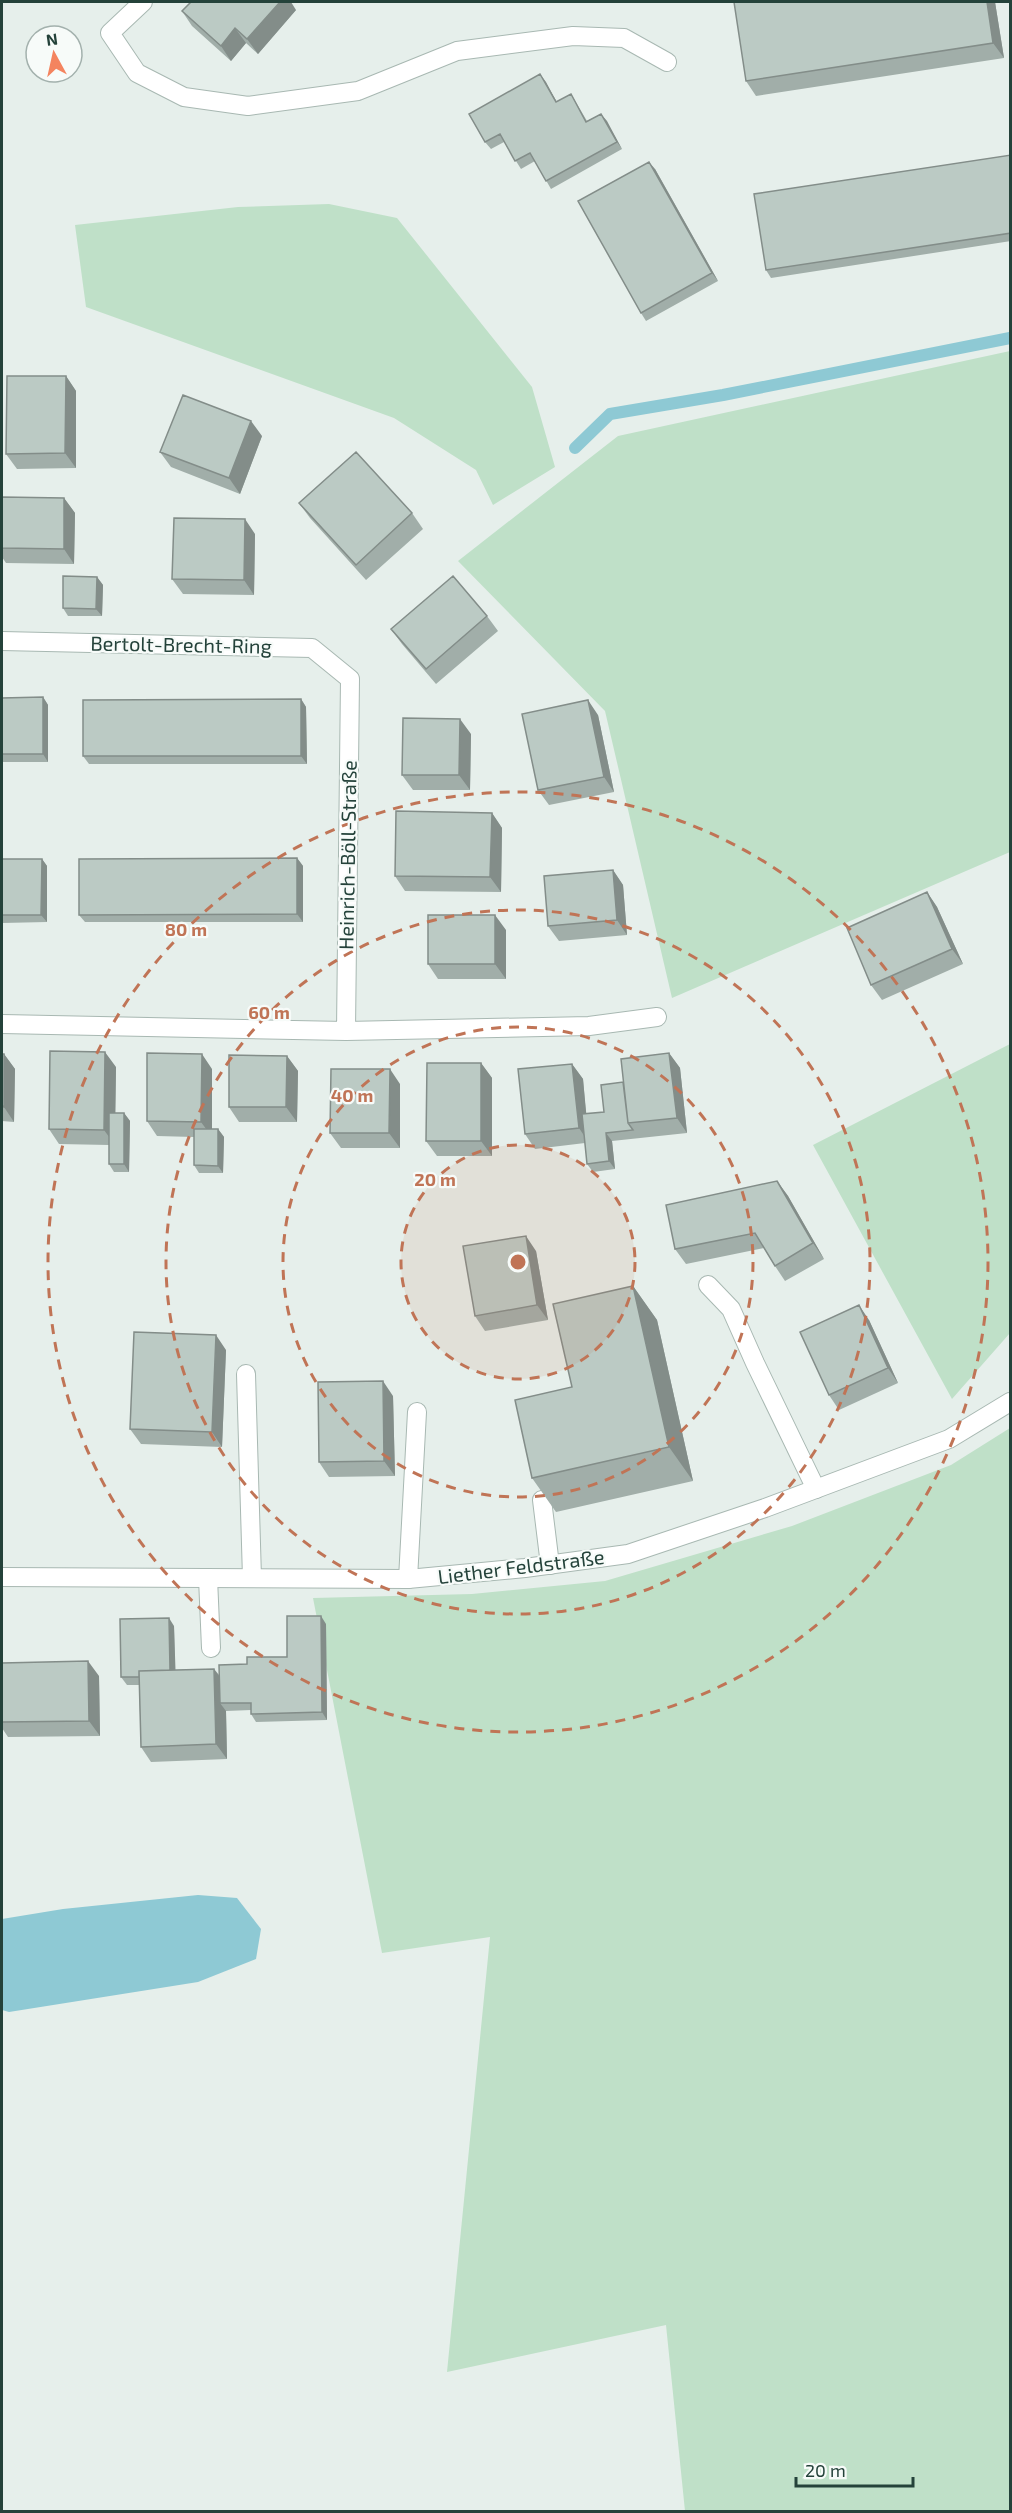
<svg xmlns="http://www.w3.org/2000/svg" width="1012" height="2513" font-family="'Exo 2',sans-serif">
<rect width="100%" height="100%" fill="#e6efeb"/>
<path fill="#bfe0c8" d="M329 204 397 218 532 387 555 467 493 505 476 470 394 418 86 307 75 225 238 207Z
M1010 351V852L672 998 605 711 458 561 618 436Z
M1010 1044V1333L952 1399 813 1145Z
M1010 1428V2511H685L666 2325 447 2372 490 1937 382 1953 313 1598 472 1594 605 1581 792 1526 951 1465Z"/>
<path fill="#8ec9d4" d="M198 1895 237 1898 261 1929 256 1959 198 1982 9 2012 2 2010V1919L63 1909Z"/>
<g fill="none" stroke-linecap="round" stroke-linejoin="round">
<path stroke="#8ec9d4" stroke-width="12" d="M575 448 610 414 723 395 1010 338"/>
<defs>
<path id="lane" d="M708 1285 731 1309 755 1363 816 1489
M246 1374 252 1578
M542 1500 550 1565
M208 1578 211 1648
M408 1579 417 1412"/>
<path id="street" d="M143 2 110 33 137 73 184 97 248 106 358 91 457 51 573 36 624 38 667 62
M2 641 312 648 350 679 346 1031 2 1024
M346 1031 589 1026 657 1017
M2 1577 408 1579 525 1568 628 1554 765 1508 949 1439 1010 1402"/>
</defs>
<use href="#lane" stroke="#a8b8b2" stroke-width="20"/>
<use href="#street" stroke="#a8b8b2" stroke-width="20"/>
<use href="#lane" stroke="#fff" stroke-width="18"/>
<use href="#street" stroke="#fff" stroke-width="18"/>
</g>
<path fill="#a1aea9" d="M740 2H995L1004 58 756 96 746 81Z
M296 10 258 54 246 43 231 61 192 26 182 11Z
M540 74 557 102 571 94 587 121 601 114 622 149 551 189 535 161 521 169 504 142 491 149 485 142Z
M1011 155V241L771 278 766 270Z
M655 169 718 281 646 321 641 313Z
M66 376 76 391V468L17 469 6 454Z
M262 436 240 494 171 467 160 452Z
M2 497 64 498 75 513 74 564 6 563 2 557Z
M299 503 412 513 423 529 366 580 310 518Z
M255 534 254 595 183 594 172 579Z
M97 577 103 585 102 616H68L63 608Z
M487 616 498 631 436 684 402 644 391 629Z
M43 697 48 705V762H2V698Z
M301 699 306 707 307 764H89L83 756Z
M598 715 614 792 549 805 538 790Z
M471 734 470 790H413L402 775Z
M492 813 502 828 501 892 405 891 395 876Z
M297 858 303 866V922H85L79 915Z
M2 859H42L47 866V922L2 923Z
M613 870 623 885 627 935 559 941 548 926Z
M927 892 937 907 963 964 882 1000 871 985Z
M506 930V979H438L428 964Z
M669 1053 680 1068 687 1133 612 1141 615 1169 593 1172 587 1164 585 1143 535 1149 525 1134 572 1064 583 1079 586 1114 604 1112 623 1082Z
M2 1054H4L15 1069 14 1122 2 1121Z
M287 1056 298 1071 297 1122H239L229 1107Z
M481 1063 492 1078V1156H437L426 1141Z
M116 1067 115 1113H124L130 1121 129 1172H114L109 1164V1145L59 1144 49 1129Z
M212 1069V1129H218L224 1137 223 1173H199L194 1165V1137L157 1136 147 1121Z
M400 1084V1148H341L330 1133Z
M777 1181 788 1196 824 1259 785 1281 775 1266 764 1248 686 1264 675 1249Z
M536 1251 548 1320 485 1331 475 1316Z
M633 1286 657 1320 693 1481 556 1512 532 1478 572 1387Z
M869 1320 898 1383 839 1410 829 1395Z
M226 1350 222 1447 141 1444 130 1429Z
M393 1396 395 1476 329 1477 319 1462Z
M326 1624 327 1720 256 1722 251 1714V1710L226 1711 227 1759 151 1762 141 1747 139 1685H127L121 1677 174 1626 175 1670 214 1669 220 1676 247 1664 287 1657Z
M2 1663 99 1676 100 1736 8 1737 2 1728Z"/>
<path fill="#838d89" d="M280 2H291L296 10 258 54 247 39Z
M987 2H995L1004 58 993 43Z
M235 28 246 43 231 61 221 46Z
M540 74 546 82 561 110 556 102Z
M601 114 607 121 622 149 617 142Z
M649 162 655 169 718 281 712 273Z
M66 376 76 391V468L65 453Z
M251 421 262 436 240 494 229 478Z
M64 498 75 513 74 564 64 549Z
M245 519 255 534 254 595 244 580Z
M97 577 103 585 102 616 96 609Z
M43 697 48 705V762L43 754Z
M301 699 306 707 307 764 301 756Z
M588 700 598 715 614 792 604 777Z
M460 719 471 734 470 790 459 775Z
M492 813 502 828 501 892 490 877Z
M297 858 303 866V922L297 914Z
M42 859 47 866V922L41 915Z
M613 870 623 885 627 935 617 920Z
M927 892 937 907 963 964 952 949Z
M495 915 506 930V979L495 964Z
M105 1052 116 1067 115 1145 104 1130Z
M669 1053 680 1068 687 1133 677 1118Z
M4 1054 15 1069 14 1122 4 1107Z
M202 1054 212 1069V1137L201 1122Z
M287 1056 298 1071 297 1122 286 1107Z
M481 1063 492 1078V1156L481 1141Z
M572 1064 583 1079 589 1143 579 1128Z
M390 1069 400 1084V1148L389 1133Z
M124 1113 130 1121 129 1172 124 1164Z
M218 1129 224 1137 223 1173 218 1166Z
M606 1133 612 1141 615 1169 609 1161Z
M777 1181 788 1196 824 1259 813 1243Z
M526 1236 536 1251 548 1320 537 1305Z
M633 1286 657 1320 693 1481 669 1447Z
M859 1305 869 1320 898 1383 888 1368Z
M216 1335 226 1350 222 1447 212 1432Z
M383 1381 393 1396 395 1476 384 1461Z
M321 1616 326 1624 327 1720 322 1712Z
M169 1618 174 1626 176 1685 170 1678Z
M88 1661 99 1676 100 1736 89 1721Z
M214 1669 225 1684 220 1703 226 1711 227 1759 216 1744Z"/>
<path fill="#bbcac4" stroke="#838d89" stroke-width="1.5" d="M191 2H280L247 39 235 28 221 46 182 11Z
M734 2H987L993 43 746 81Z
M540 74 556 102 571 94 586 122 601 114 617 142 546 181 530 153 515 161 500 134 485 142 469 114Z
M1011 155V233L766 270 754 194Z
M649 162 712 273 641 313 578 201Z
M7 376H66L65 453 6 454Z
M183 395 251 421 229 478 160 452Z
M356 452 412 513 356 565 299 503Z
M2 497 64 498V549L2 548Z
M174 518 245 519 244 580 172 579Z
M63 576 97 577 96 609 63 608Z
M453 576 487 616 426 669 391 629Z
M43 697V754H2V698Z
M301 699V756H83V700Z
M588 700 604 777 538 790 522 714Z
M403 718 460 719 459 775H402Z
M396 811 492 813 490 877 395 876Z
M297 858V914L79 915V859Z
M2 859H42L41 915H2Z
M613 870 617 920 548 926 544 876Z
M927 892 952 949 871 985 847 928Z
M428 915H495V964H428Z
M50 1051 105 1052 104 1130 49 1129Z
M147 1053 202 1054 201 1122 147 1121Z
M669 1053 677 1118 628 1123 621 1059Z
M2 1054H4V1107L2 1106Z
M229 1055 287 1056 286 1107H229Z
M427 1063H481V1141H426Z
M572 1064 579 1128 525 1134 518 1069Z
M331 1069H390L389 1133H330Z
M623 1082 628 1123 633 1130 606 1133 609 1161 587 1164 582 1114 604 1112 601 1085Z
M109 1113H124V1164H109Z
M194 1129H218V1166L194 1165Z
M777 1181 813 1243 775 1266 755 1233 675 1249 666 1205Z
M526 1236 537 1305 475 1316 463 1246Z
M633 1286 669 1447 532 1478 515 1400 572 1387 553 1304Z
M859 1305 888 1368 829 1395 800 1332Z
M134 1332 216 1335 212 1432 130 1429Z
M383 1381 384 1461 319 1462 318 1382Z
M287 1616H321L322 1712 251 1714V1703H220L219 1665 247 1664V1657H287Z
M169 1618 170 1670 139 1671V1677H121L120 1619Z
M88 1661 89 1721 2 1722V1663Z
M214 1669 216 1744 141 1747 139 1671Z"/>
<circle cx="518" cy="1262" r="117" fill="#c07456" fill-opacity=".12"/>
<g fill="none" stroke="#c07456" stroke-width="3" stroke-dasharray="10 8">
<circle cx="518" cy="1262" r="117"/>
<circle cx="518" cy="1262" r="235"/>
<circle cx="518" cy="1262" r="352"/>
<circle cx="518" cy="1262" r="470"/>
</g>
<g text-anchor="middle" stroke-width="4.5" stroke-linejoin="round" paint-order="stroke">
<g font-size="20" fill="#24423a" stroke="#f7fbf9">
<text transform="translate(181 645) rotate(1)" y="7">Bertolt-Brecht-Ring</text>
<text transform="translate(348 855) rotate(-89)" y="7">Heinrich-Böll-Straße</text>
<text transform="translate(521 1567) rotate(-7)" y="7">Liether Feldstraße</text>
</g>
</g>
<circle cx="518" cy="1262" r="9" fill="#c07456" stroke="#f7fbf9" stroke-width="3"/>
<g font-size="18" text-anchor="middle" font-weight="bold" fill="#c07456" stroke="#f7fbf9" stroke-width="4.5" stroke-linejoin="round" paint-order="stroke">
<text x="186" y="936">80 m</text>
<text x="269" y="1019">60 m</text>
<text x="352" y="1102">40 m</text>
<text x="435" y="1186">20 m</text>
</g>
<rect width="1012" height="2513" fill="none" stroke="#24423a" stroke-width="6"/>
<g transform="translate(54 54) rotate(352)"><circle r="28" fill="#f7fbf9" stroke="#a3b1ad" stroke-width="1.5"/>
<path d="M0-4.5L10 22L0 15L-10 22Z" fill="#f4845f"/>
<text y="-9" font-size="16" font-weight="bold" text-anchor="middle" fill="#24423a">N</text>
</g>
<path d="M796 2477v9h117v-9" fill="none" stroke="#24423a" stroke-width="3"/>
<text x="805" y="2477" font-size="18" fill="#24423a" stroke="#f7fbf9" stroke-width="4.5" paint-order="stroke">20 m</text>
</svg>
